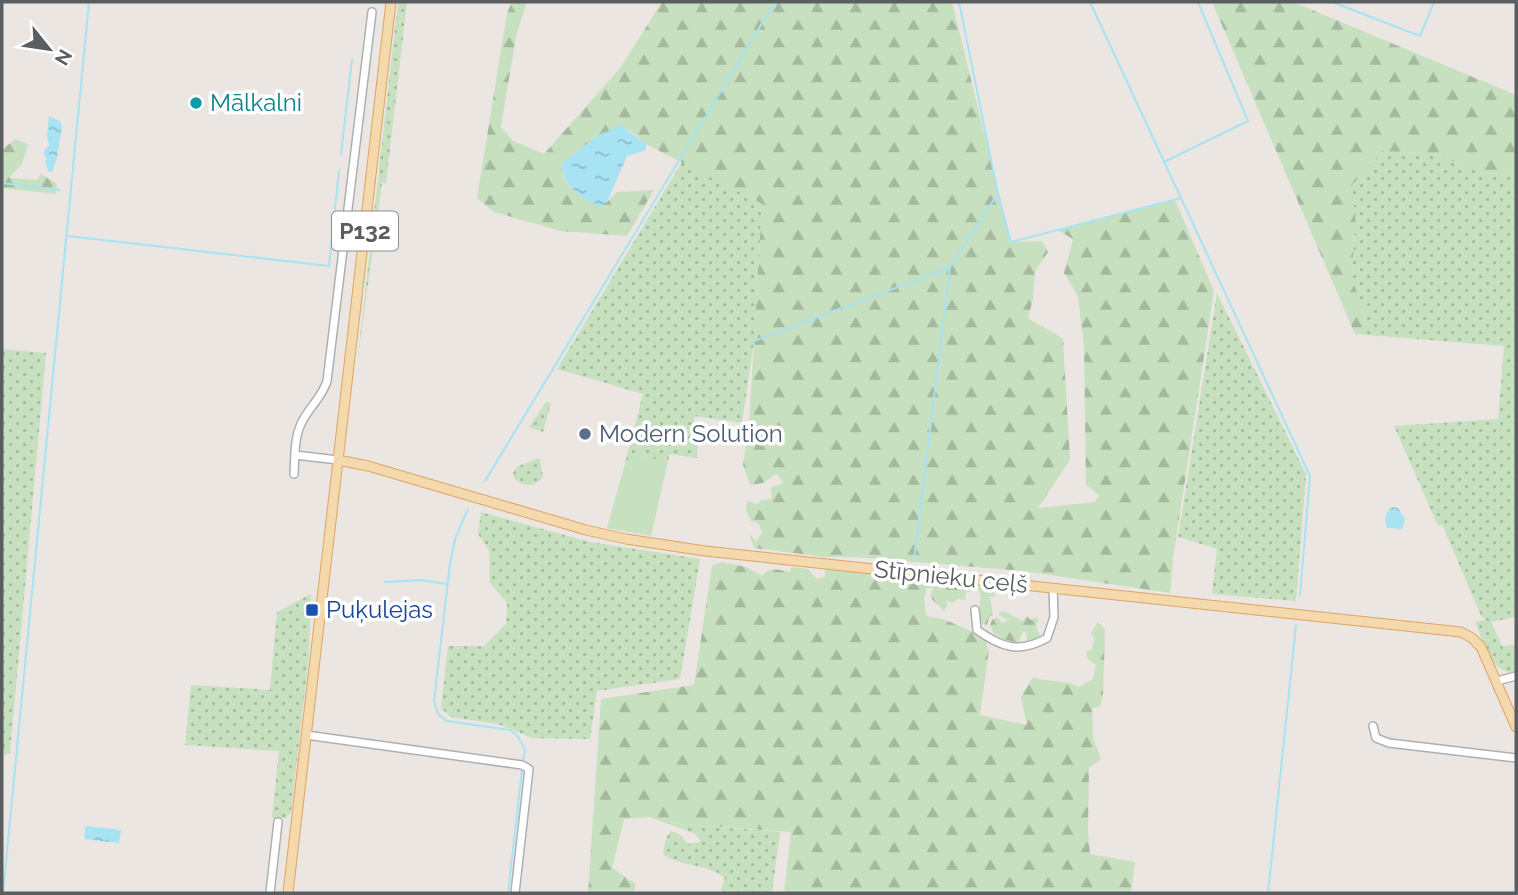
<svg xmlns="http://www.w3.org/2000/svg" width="1518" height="895" font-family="Raleway,sans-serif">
<defs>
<pattern id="green-dots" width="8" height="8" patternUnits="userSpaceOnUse" patternTransform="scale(1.75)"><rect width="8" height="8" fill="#c7e0c0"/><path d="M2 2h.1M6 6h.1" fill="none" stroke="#a5b99f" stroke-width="1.8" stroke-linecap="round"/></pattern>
<pattern id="forest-firs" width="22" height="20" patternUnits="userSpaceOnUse" patternTransform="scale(1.75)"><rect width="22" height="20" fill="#c7e0c0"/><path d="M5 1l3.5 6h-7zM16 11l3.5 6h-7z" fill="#a5b99f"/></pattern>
<pattern id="water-ripples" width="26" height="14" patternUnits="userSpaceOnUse" patternTransform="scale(1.75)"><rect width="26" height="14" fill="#a8e3f4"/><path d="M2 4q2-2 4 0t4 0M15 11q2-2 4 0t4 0" fill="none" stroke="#8cbbc9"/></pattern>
</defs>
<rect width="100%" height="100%" fill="#ebe6e1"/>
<path fill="url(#green-dots)" d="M398 2H407L386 183H382L357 364Z
M1382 151 1431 153 1485 174 1516 172V617L1491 622 1502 646 1516 645V672C1492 676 1483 641 1475 622L1486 620 1481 616 1442 524 1438 526 1394 426 1498 419 1504 346 1355 334 1367 322 1352 278 1356 210 1344 193Z
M682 162 762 204 754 341 742 423 695 416 692 431 698 434 697 458 670 454 668 461 631 455 624 467 643 394 557 369Z
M1217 293 1306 474 1296 601 1212 594 1217 549 1178 537Z
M2 349 46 353 10 753 2 756Z
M546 402 551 403 543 432 529 427Z
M538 458 540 460 543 477C534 488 524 487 514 478L513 473 517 467Z
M481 512 590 542 700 559 680 679 597 691 590 739 532 738 498 724 451 717 441 708 448 646H484L506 624 507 603 490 583 489 550 478 534Z
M311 594 309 655 291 812 286 818H272L279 751 185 745 191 685 270 690 277 612Z
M666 823 780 832 772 893H723L721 889 725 878C708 863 681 868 663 854L666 838 671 831 679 834 688 844 701 842 696 834Z"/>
<path fill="url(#forest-firs)" d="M512 2H527L516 36 501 127 513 141 544 154 621 67 662 2H952L1011 242 1042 241 1048 252 1035 271 1033 299 1028 318C1039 326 1052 330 1063 339L1070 460 1038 508 1095 502 1099 495 1086 485 1084 347 1078 296 1064 273 1073 239 1057 230 1175 200 1214 291 1173 559 1170 593 1023 571 854 557H825L754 548 749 533 756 541 762 533 758 523 751 521 746 510 747 501 758 504 761 500 772 499 771 487 784 483 776 474 763 483 750 485 743 465 749 425 762 204 646 144 629 130 597 136 561 164C564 193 582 195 607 202L617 192 654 190 627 236 561 231 494 212 477 198 507 13Z
M1212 2H1293L1516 95V172L1485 174 1431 153 1382 151 1345 193 1356 209 1352 278 1367 322 1355 334Z
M15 139 28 144 22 164 9 178 37 180 41 174 57 184 56 194 2 188V150Z
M722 562 746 567 762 576C770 566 779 570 790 572L792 567 808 569 817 579 825 577V570L831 569 920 579 947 578 959 584 971 585 975 581 992 585 995 596 990 597 993 615 989 617 987 625 979 623C975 612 984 601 979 590L974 589 966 593 965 600 958 599 952 603 946 600 947 606 944 611 930 597 933 588H927L924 597 926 616 943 619 978 634 987 630 991 634 986 645 989 650 980 715 1027 725 1021 697 1033 677C1048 683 1066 679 1079 687L1093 679 1096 665 1088 659 1086 651 1092 650 1094 638 1091 633 1098 622 1105 629 1103 694 1100 706 1092 709 1093 737 1101 759 1089 768 1088 830 1090 854 1135 862 1131 893H784L791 832 666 823 650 817 624 819 612 868 636 884 633 893H588L601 699 694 685 712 566Z
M1004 611 1022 621 1027 616 1031 620 1036 617 1038 619 1036 627 1040 635 1038 641 1030 644 1027 641 1026 631 1022 633 1018 643 1003 639 996 634 995 636 990 625 992 620 997 617 1002 623 1008 620 999 615V612Z"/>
<path fill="#c7e0c0" d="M630 455 668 461 651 536 607 528 624 467Z"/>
<path fill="url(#water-ripples)" d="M49 116 60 121 62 126 57 158 52 172H49L45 162 47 159 43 153 49 145 47 136Z
M620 125 646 144V150L627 156 607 202 599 207C579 195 564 188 561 164L597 136Z
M1392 507 1398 508 1405 519 1402 529 1387 528C1384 521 1385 511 1392 507Z
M86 826 121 830 119 843 84 839Z"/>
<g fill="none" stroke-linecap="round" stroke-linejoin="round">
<path stroke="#a8e3f4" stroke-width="2" d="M959 2 998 194 1011 242 1181 198
M1090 2 1310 476 1300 595
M1332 2 1420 36 1434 2
M341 154 352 59
M1164 162 1248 121 1198 2
M2 183 60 190
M68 236 329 266 339 170
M754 341 949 268
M485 481 775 2
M468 509 455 539 450 564 434 701 438 714 447 721 510 730 517 735 525 749 523 760
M914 560 950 267 997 195
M385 582 421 580 446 584
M3 893 89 2
M508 893 522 770
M1268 893 1296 625"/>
<defs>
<path id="minor" d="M295 455 338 460
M294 474C295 458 294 439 301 424 308 408 322 398 327 381L372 12
M975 610 977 630C1001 647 1019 654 1047 638L1054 617 1053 588
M1497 681 1516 676
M1373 726 1376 738 1389 743 1516 758
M306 735 522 765 529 769 515 893
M270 893 278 822"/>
<path id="major" d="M338 460 368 466 586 530 626 539 705 551 1461 632 1472 638 1481 647 1516 727
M288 893 391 2"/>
</defs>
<use href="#minor" stroke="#adb0b2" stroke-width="10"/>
<use href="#major" stroke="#dfa366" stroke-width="11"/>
<use href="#minor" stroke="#fff" stroke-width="7"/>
<use href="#major" stroke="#f4d9ac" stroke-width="9"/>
</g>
<circle fill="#0f9aa8" stroke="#fff" stroke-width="2.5" cx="196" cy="103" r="7"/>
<circle fill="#5c6f8a" stroke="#fff" stroke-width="2.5" cx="585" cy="434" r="7"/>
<rect fill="#1a4fb4" stroke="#fff" stroke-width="2.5" x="305" y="603" width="14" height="14" rx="3.5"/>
<g text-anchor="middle" stroke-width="7" stroke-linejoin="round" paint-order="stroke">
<rect fill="#fff" stroke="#8c8e90" stroke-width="2" x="332" y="211.5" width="66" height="39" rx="5"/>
<g font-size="23" font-weight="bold" fill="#5a5e60">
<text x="365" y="239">P132</text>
</g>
<g font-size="24" fill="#0d838f" stroke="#fff" text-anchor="start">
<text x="210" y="111">Mālkalni</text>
</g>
<g font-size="24" fill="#4e5e75" stroke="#fff" text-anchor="start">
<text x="599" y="442">Modern Solution</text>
</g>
<g font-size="24" fill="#5a5e60" stroke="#fff">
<text transform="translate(951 577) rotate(6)" y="8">Stīpnieku ceļš</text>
</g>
<g font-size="24" fill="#164399" stroke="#fff" text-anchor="start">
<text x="326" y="618">Puķulejas</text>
</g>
</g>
<rect width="1518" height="895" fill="none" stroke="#5a5e60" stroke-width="7"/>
<g transform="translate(49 49) rotate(120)" stroke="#ffffff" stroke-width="5" paint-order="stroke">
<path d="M0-5L12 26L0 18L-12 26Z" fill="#5a5e60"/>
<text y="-10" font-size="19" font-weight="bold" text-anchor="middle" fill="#5a5e60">N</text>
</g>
</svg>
